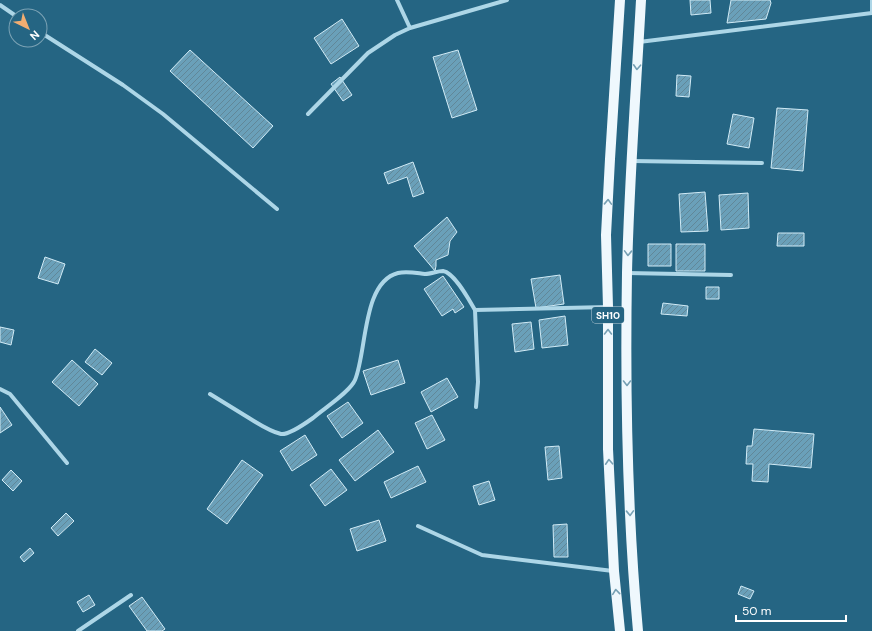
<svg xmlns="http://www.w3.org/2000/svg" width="872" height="631" font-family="'DM Sans',sans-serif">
<defs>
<pattern id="building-hatch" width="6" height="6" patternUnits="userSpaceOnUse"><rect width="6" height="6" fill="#6aa0b9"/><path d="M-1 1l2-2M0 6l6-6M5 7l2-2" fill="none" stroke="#618798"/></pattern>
</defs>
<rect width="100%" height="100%" fill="#256583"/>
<path fill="url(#building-hatch)" stroke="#d1ebf6" d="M690 0H710L711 13 691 15Z
M731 0H770L771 3 766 19 727 23Z
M342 19 359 46 331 64 314 38Z
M190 50 273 126 253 148 170 71Z
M458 50 477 110 452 118 433 57Z
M677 75 691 76 689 97 676 96Z
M340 77 352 95 343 101 331 84Z
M777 108 808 110 803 171 771 168Z
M733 114 754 118 749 148 727 144Z
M413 162 424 193 413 197 407 177 388 184 384 173Z
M705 192 708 231 681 232 679 194Z
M748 193 749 228 721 230 719 195Z
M447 217 457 232 450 241 448 255 436 260V266L435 271 414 246Z
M778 233H804V246H777Z
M648 244H671V266H648Z
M676 244H705V271H676Z
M45 257 65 264 58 284 38 278Z
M560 275 564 304 536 308 531 279Z
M443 276 464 307 455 313 453 309 442 316 424 289Z
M706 287H719V299H706Z
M663 303 688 306 687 316 661 314Z
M565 316 568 345 542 348 539 320Z
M531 322 534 349 515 352 512 324Z
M0 327 14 330 11 345 0 342Z
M95 349 112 363 102 375 85 362Z
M72 360 98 384 79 406 52 382Z
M398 360 405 383 371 395 363 371Z
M447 378 458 397 431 412 421 392Z
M348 402 363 423 342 438 327 416Z
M0 407 12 425 0 433Z
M432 415 445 440 427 449 415 423Z
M754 429 814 434 811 468 769 464 768 482 752 481 753 464H746L747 446H752Z
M378 430 394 452 355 481 339 460Z
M305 435 317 455 292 471 280 451Z
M559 446 562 478 548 480 545 447Z
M242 460 263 475 227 524 207 509Z
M418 466 426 482 391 498 384 482Z
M331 469 347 490 325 506 310 485Z
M11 470 22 481 13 491 2 480Z
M489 481 495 500 479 505 473 486Z
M66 513 74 521 58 536 51 528Z
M379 520 386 541 357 551 350 529Z
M567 524 568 557H554L553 525Z
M30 548 34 553 24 562 20 557Z
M741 586 754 591 750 599 738 594Z
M89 595 95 605 83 612 77 602Z
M142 597 165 629 162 631H147L129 606Z"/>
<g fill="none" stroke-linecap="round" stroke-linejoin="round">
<path stroke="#add6e7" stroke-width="4" d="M397 0 410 28
M0 5 16 16
M872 13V0
M40 32 123 85 163 114 277 209
M639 42 872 13
M308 114 368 53 395 35 410 28 507 0
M632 161 762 163
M627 273 731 275
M0 389 10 394 67 463
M210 394C223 402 236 410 249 418 259 424 269 431 281 434 289 435 306 423 313 418 323 409 350 392 355 380 367 352 362 282 398 273 407 271 416 273 425 274 431 274 437 271 443 271 455 273 469 300 475 310
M476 407 478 382 475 310 608 307
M418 526 482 555 613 571
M78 631 131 595"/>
<path stroke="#eff8fd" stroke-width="10" d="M620 631 614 571 608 449V307L606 235 610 159 620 0
M638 631C627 512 625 392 627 273 629 182 636 91 641 0"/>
</g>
<defs><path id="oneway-chevron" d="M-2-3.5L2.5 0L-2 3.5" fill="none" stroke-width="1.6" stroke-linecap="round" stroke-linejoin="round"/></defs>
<g stroke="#76a0b4">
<use href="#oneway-chevron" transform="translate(637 67) rotate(93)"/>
<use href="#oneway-chevron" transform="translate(608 202) rotate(-88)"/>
<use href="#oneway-chevron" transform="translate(628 253) rotate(92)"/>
<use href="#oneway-chevron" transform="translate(608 332) rotate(-90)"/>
<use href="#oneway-chevron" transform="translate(627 383) rotate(90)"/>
<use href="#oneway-chevron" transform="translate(609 462) rotate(-93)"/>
<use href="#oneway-chevron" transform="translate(630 513) rotate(88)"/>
<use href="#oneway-chevron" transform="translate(616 592) rotate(-96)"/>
</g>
<g text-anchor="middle" stroke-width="4" stroke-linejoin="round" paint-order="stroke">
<rect fill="#256583" stroke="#bed1da" stroke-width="1" x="592" y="307" width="32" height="16" rx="3"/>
<g font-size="10" font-weight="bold" fill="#fff">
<text x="608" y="319">SH10</text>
</g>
</g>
<g transform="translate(28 28) rotate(137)"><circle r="19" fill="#256583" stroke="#7ca3b5"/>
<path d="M0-3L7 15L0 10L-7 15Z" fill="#f1ad71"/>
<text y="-6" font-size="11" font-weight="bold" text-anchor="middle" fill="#ffffff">N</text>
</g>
<path d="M736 615v6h110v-6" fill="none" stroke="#ffffff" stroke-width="2"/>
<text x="742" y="615" font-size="12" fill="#ffffff" stroke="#256583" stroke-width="3" paint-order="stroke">50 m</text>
</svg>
